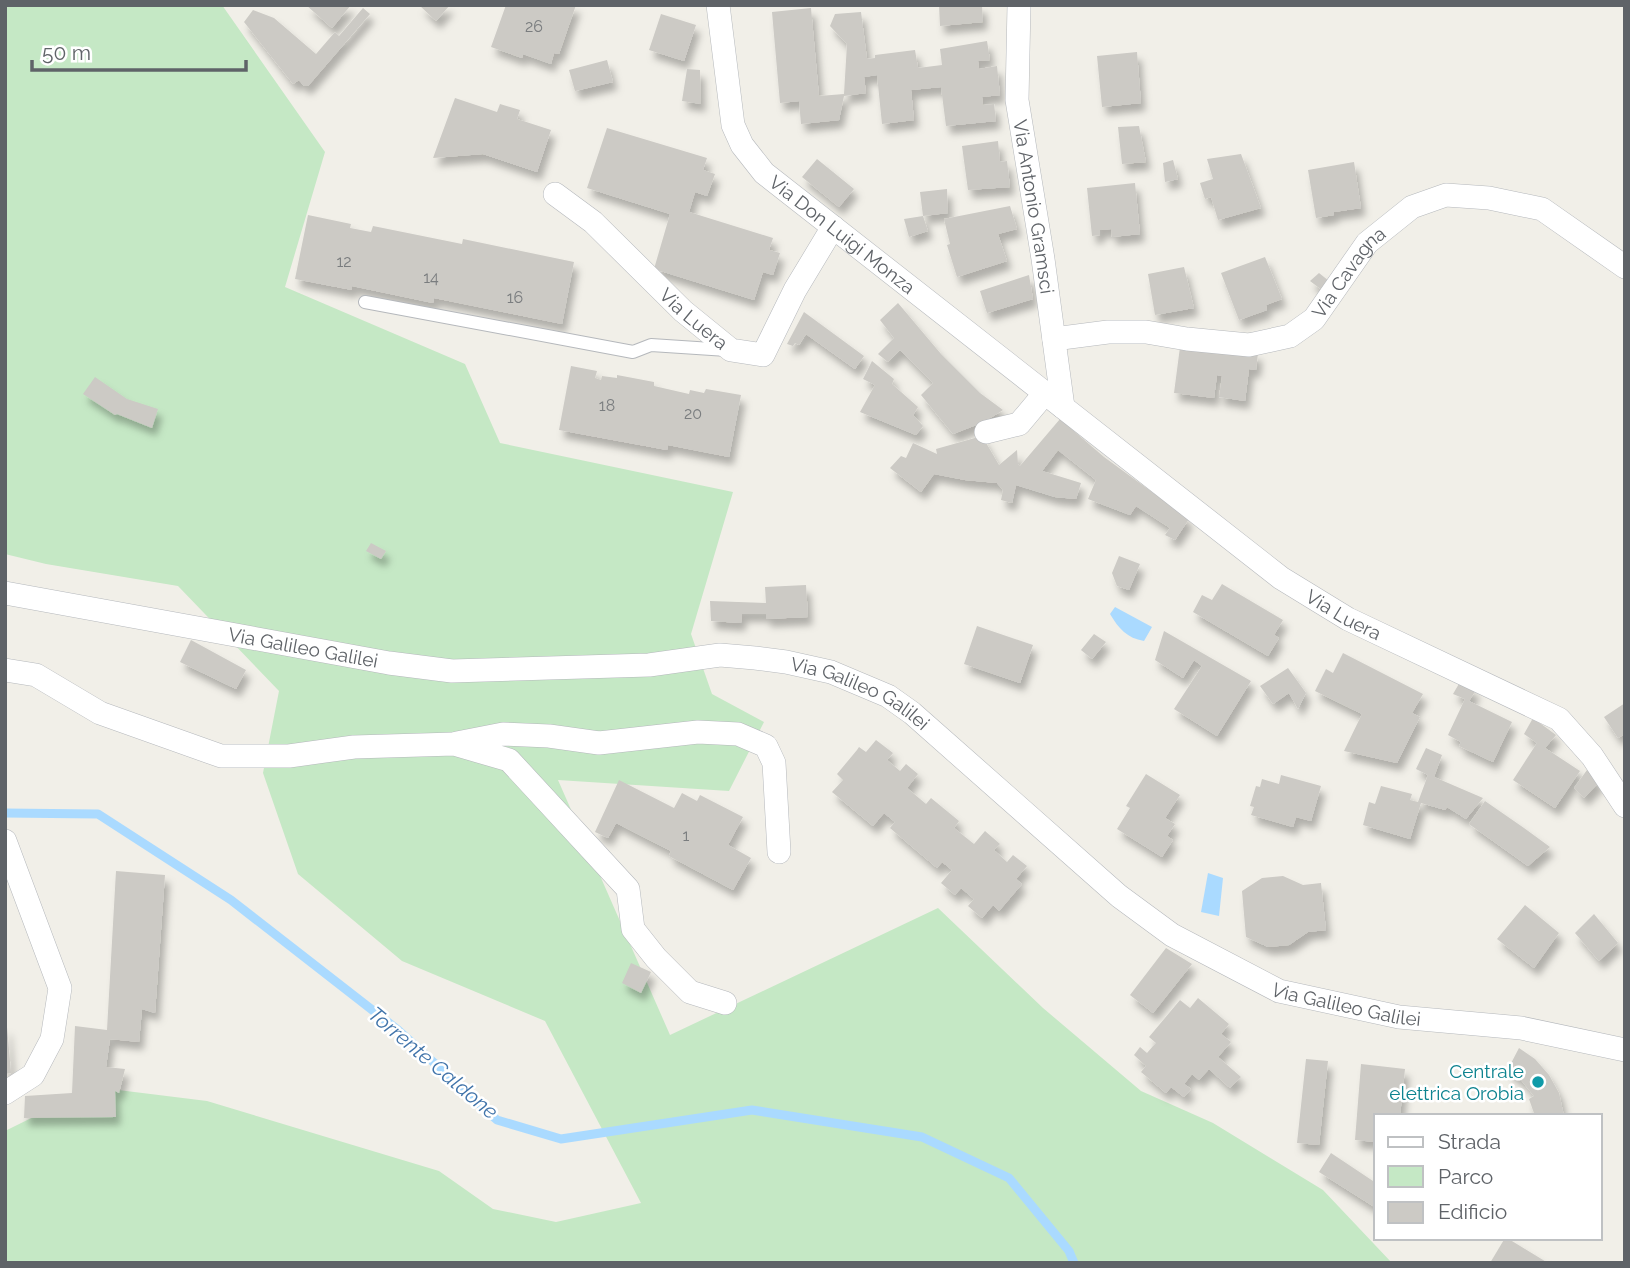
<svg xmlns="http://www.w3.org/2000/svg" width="1630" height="1268" font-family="Raleway,sans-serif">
<defs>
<filter id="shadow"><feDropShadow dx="4.5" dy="8" stdDeviation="3.5" flood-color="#0004"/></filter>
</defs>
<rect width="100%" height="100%" fill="#f1efe8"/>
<path fill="#c5e8c5" d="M5 5H222L325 152 285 287 465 364 500 443 733 492 691 634 712 694 764 722 729 791 558 780 670 1035 938 908 1043 1008 1141 1091 1213 1123 1323 1190 1392 1263H5V1131L94 1087 207 1101 439 1171 493 1209 556 1222 641 1203 545 1021 402 961 298 874 263 773 279 691 178 586 46 564 5 554Z"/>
<path fill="#aadaff" d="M1115 607 1152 627 1144 641C1127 638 1119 629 1110 614Z
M1208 873 1223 878 1219 916 1201 912Z"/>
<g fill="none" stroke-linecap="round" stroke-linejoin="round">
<path stroke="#aadaff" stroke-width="9" d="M5 813 98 814 231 900 398 1030 497 1120 561 1139 752 1110 922 1137 1009 1178 1069 1251 1074 1263"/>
</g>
<path fill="#cccac5" filter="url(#shadow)" d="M306 5H351L332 28Z
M419 5H450L436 21Z
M506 5H576L559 54 554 53 551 64 523 54 522 58 491 47Z
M939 5H982L983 22 940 26Z
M363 8 370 14 308 86H304L299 80 293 84 244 22 253 10 274 18 316 54 335 32 339 36Z
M811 8 819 96 844 94 847 44 830 26 835 14 861 12 867 59 875 58V55L915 50 918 68 942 65 940 49 987 41 990 60 978 61 979 69 997 66 1000 95 982 97 983 105 994 104 996 121 946 126 941 87 911 90 914 120 882 124 877 75 864 77 866 93 844 96 839 120 801 124 799 101 780 103 772 12Z
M661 14 696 25 684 61 649 50Z
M1137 52 1141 103 1102 107 1097 56Z
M607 60 613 82 575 91 569 70Z
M687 69 700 70 701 104 682 101Z
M455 98 497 112 500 104 520 110 517 119 551 130 537 172 483 154 433 158Z
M1139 126 1146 162 1122 164 1118 127Z
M607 128 707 158 703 170 715 174 707 196 695 192 689 212 773 238 769 250 780 253 773 275 763 272 754 300 654 269 670 214 587 188Z
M998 141 1000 162 1007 161 1010 187 968 190 962 146Z
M1241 154 1261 208 1218 220 1211 197 1205 199 1200 183 1213 179 1207 159Z
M817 159 854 189 839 207 802 177Z
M1173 160 1178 179 1165 182 1163 163Z
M1354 162 1361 208 1334 212V215L1316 218 1308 170Z
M1135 183 1140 234 1112 237 1111 229 1100 230V235L1092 236 1087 188Z
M947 189 948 213 923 216 928 231 909 237 904 219 923 216 920 192Z
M1010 206 1017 229 998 234 1007 261 957 277 947 245 950 244 944 219Z
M308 215 351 224 350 228 371 232 373 226 462 244 463 239 574 262 562 324 434 298 433 303 352 286V290L295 279Z
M1265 257 1282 299 1266 305 1267 310 1239 320 1221 273Z
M1184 267 1194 308 1155 315 1148 274Z
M1319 273 1329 281 1322 290 1310 281Z
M1029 275 1033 299 987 313 980 291Z
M898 303 941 354 980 393 1003 410 984 422 953 434 921 395 933 383 900 350 888 362 878 354 894 338 880 320Z
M804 312 864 356 855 369 806 334 799 345 795 343 793 346 787 344Z
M1180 347 1258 353 1256 370 1249 369 1245 401 1219 397 1222 376 1217 375 1214 398 1174 393Z
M872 361 894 379 892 384 918 407 913 415 923 426 916 435 860 412 875 385 863 379Z
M571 366 597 371 595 378 601 380 602 376 617 378V375L654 382V386L689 394 690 390 704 393 706 389 741 395 729 457 668 445 667 450 559 430Z
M95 377 127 399 158 409 152 428 117 414 115 415 83 394Z
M1060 419 1104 457 1189 519 1175 540 1165 535 1170 528 1136 506 1130 515 1088 499 1096 480 1058 450 1042 471 1081 483 1076 499 1055 497 1016 485 1012 503 1001 500 1003 490 997 483 965 480 934 474 921 492 890 468 901 456 906 458 913 443 937 454 936 449 982 436 999 465 1017 450 1018 464 1020 466Z
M371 543 386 551 381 559 366 551Z
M1119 556 1140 564 1129 590 1117 586 1112 573Z
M1222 584 1283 620 1274 635 1279 638 1268 656 1193 612 1202 595 1212 600Z
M806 585 808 617 766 619V614H742L741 623 711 621 710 601 766 603 765 587Z
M977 626 1033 645 1020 683 964 664Z
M1164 631 1251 681 1217 736 1174 709 1202 666 1194 660 1183 678 1155 660Z
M1094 634 1106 642 1092 659 1081 650Z
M191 640 246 670 236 689 180 662Z
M1343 653 1423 694 1412 713 1420 717 1397 763 1344 751 1362 714 1315 691 1326 669 1333 673Z
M1288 668 1306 693 1298 709 1289 693 1273 704 1260 686Z
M1460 682 1476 690 1469 701 1512 722 1493 762 1459 746 1461 742 1448 735 1465 699 1453 694Z
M1625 703V734L1618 738 1604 717Z
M1533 718 1556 735 1545 748 1580 771 1555 808 1513 780 1537 743 1524 734Z
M876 740 893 753 887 760 900 771 906 764 918 774 907 788 926 804 931 798 959 821 954 828 974 844 985 831 1000 844 994 850 1007 862 1013 855 1027 866 1016 879 1022 884 999 911 993 905 982 918 968 906 974 899 961 888 955 895 941 883 952 870 942 862 937 868 890 828 895 822 884 813 873 826 832 792 843 780 837 774 857 750 859 747 866 752Z
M1426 748 1442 755 1434 777 1483 798 1466 819 1447 807 1445 810 1421 803 1410 839 1363 825 1369 802 1375 804 1381 786 1412 794 1410 800 1418 802 1428 775 1416 769Z
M1587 770 1600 781 1584 798 1574 788Z
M1146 774 1180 795 1165 818 1175 824 1167 836 1173 840 1162 857 1117 829 1130 808 1126 806Z
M1281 775 1321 786 1311 821 1296 817 1293 827 1251 815 1254 807 1250 806 1256 786 1260 787 1262 779 1279 784Z
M619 780 674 808 682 793 697 801 700 795 743 817 728 845 751 858 733 890 669 856 671 851 616 823 608 838 595 832Z
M1485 801 1524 828 1550 847 1528 866 1469 824Z
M116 871 165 875 155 1013 142 1009 139 1042 110 1039 106 1067 125 1069 119 1093 115 1091 116 1117 24 1118 25 1096 72 1093 75 1026 107 1030Z
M1283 876 1303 885 1321 883 1326 930 1308 932 1289 945 1268 947 1246 937 1242 891 1262 878Z
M1525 905 1559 933 1534 968 1497 939Z
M1594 914 1618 943 1599 961 1575 933Z
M1166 948 1192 964 1153 1013 1130 995Z
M631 963 651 972 641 993 622 983Z
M1198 998 1229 1024 1221 1034 1231 1042 1218 1057 1241 1077 1230 1088 1209 1069 1199 1080 1192 1074 1184 1084 1191 1089 1184 1097 1171 1087 1166 1093 1141 1072 1146 1066 1134 1055 1140 1047 1147 1053 1153 1046 1156 1043 1149 1037 1180 1000 1190 1008Z
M5 1027H7L11 1073 5 1074Z
M1519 1048 1535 1059 1549 1075 1559 1093 1564 1116H1535L1529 1099 1534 1096 1521 1080 1507 1071Z
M1306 1059 1328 1061 1319 1145 1297 1143Z
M1361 1064 1405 1069 1400 1116H1376V1142L1355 1140Z
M1331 1153 1376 1183V1208L1319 1172Z
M1505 1238H1507L1548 1263H1490Z"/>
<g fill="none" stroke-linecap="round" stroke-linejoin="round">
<defs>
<path id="lane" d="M365 302 633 352 651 345 727 350"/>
<g id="street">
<path id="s1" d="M718 5 733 125 742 145 764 173 1281 578 1348 619 1559 719 1592 756 1625 806"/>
<path id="s2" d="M1019 5 1017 100 1043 259 1063 407"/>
<path id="s3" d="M555 194 593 222 683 311 731 350 763 355 795 290 833 227"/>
<path id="s4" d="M1054 339 1108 332H1146L1187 339 1249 345 1290 336 1314 319 1367 243 1412 207 1446 195 1489 198 1542 209 1625 267"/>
<path d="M986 432 1019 424 1045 393"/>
<path id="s5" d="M5 593 389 663 452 671 649 665 720 655 755 658 786 662 831 672 888 696 912 713 1119 896 1172 935 1279 991 1399 1017 1521 1028 1625 1050"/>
<path d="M5 670 36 675 100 713 221 756H289L354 747 454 744 509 760 628 889 633 929 656 958 690 992 725 1003"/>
<path d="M457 743 503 734 549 736 599 743 698 732 738 734 766 746 774 763 779 852"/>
<path d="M5 841 60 988 52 1039 33 1075 5 1093"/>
</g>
</defs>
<use href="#lane" stroke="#b5b8bc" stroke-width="14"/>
<use href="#street" stroke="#b5b8bc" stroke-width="24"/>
<use href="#lane" stroke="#fff" stroke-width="12"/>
<use href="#street" stroke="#fff" stroke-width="23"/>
</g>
<circle fill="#0f9aa8" stroke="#fff" stroke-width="2.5" cx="1538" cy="1082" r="7"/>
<g text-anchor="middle" stroke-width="5" stroke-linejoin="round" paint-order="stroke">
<g font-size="16" fill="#7a7d7f">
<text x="534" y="32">26</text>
<text x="344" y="267">12</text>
<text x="431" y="283">14</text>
<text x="515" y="303">16</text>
<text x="607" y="411">18</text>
<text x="693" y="419">20</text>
<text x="686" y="841">1</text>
</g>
<g font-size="19" fill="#5f6368" stroke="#fff">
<text dy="7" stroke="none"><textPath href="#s2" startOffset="203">Via Antonio Gramsci</textPath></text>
<text dy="7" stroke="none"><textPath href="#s1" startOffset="278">Via Don Luigi Monza</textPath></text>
<text dy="7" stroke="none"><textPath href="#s4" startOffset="326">Via Cavagna</textPath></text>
<text dy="7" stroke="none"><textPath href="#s3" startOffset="187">Via Luera</textPath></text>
<text dy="7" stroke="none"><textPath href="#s1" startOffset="908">Via Luera</textPath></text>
<text dy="7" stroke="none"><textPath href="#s5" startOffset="303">Via Galileo Galilei</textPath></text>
<text dy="7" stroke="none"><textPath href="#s5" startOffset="870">Via Galileo Galilei</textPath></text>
<text dy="7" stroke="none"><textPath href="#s5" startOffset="1458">Via Galileo Galilei</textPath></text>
</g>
<g font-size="19" fill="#0d838f" stroke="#fff" text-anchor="end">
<text x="1524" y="1078">Centrale<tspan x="1524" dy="22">elettrica Orobia</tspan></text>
</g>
<g font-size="21" font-style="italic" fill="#4174aa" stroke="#fff">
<text transform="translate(433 1063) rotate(40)" y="7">Torrente Caldone</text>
</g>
</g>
<rect width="1630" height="1268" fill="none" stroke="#5f6368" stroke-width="14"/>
<rect x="1374" y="1114" width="228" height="126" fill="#ffffff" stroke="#bfc1c3" stroke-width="2"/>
<rect x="1388" y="1137" width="35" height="10" fill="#ffffff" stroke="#bfc1c3" stroke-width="2"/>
<text x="1438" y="1149" font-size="21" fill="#5f6368">Strada</text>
<rect x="1388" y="1166" width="35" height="21" fill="#c5e8c5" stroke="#bfc1c3" stroke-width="2"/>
<text x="1438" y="1184" font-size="21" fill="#5f6368">Parco</text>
<rect x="1388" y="1202" width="35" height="21" fill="#cccac5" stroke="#bfc1c3" stroke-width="2"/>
<text x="1438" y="1219" font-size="21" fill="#5f6368">Edificio</text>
<path d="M32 60v10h214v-10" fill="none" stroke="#5f6368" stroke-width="3.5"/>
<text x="42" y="60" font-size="21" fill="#5f6368" stroke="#ffffff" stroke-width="5" paint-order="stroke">50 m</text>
</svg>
